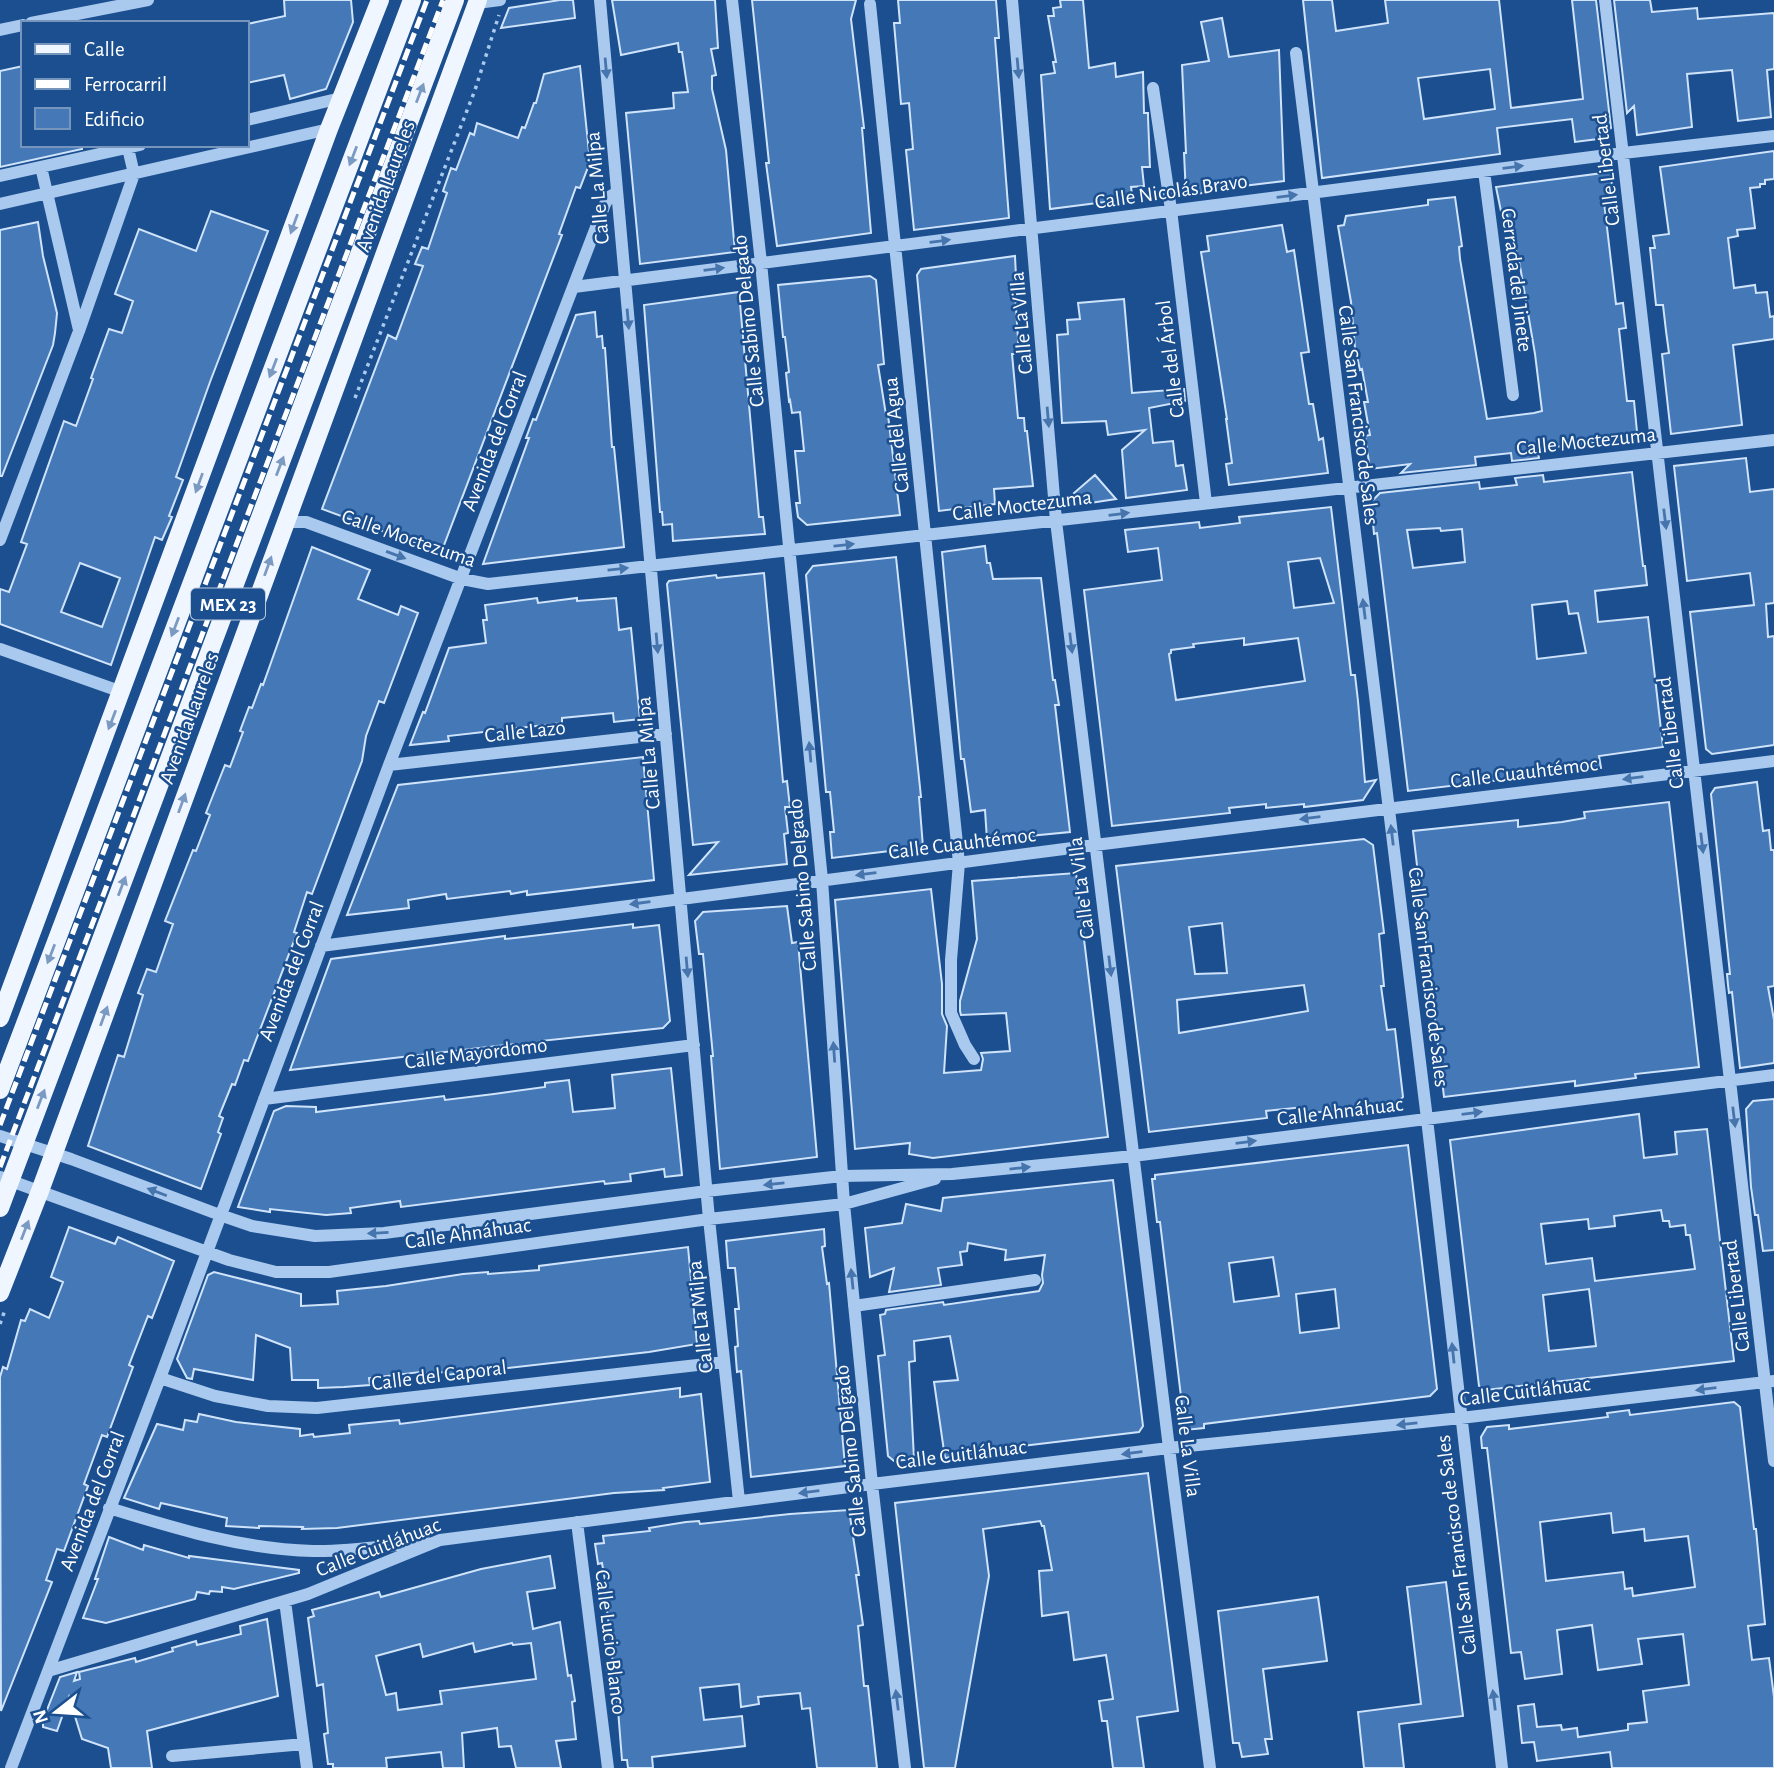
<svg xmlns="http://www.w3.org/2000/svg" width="1774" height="1768" font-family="'Alegreya Sans',sans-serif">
<rect width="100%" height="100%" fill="#1b4f8f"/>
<path fill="#4478b7" stroke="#cfe3fa" stroke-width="2" fill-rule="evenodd" d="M284 0H351L353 22 326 89 290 99 284 75 247 83V24L285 16Z
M560 0H573L575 18 501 28 509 8Z
M612 0H715L718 48 711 49 716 75 712 76V89L726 150 735 252 640 264 626 113 674 108 673 93 688 92 682 52H679L678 43 621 55Z
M752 0H856L851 19 864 128H862L871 233 777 246 766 163H769Z
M898 0H996L999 38H995L1009 218 914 230 906 150 913 149 909 103 901 104 894 23H900Z
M1060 0H1083L1089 68 1115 63 1116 77 1143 72 1144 113H1148V117L1150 167H1142L1144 186 1131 187 1132 194 1120 196 1121 200 1050 209 1041 75 1055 73 1053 62H1056L1048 16H1054L1053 8 1061 7Z
M1303 0H1332L1336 31 1388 23 1385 0H1499L1511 108 1583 99 1572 0H1596L1611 128 1598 139 1575 142 1572 119 1497 128 1500 154 1322 178ZM1490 69 1495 109 1424 119 1418 78Z
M1614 0H1650L1652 12 1697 8 1698 19 1774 13V69L1767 70 1771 117 1738 121 1732 70 1687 74 1692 127 1637 135 1634 106 1627 113Z
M1222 18 1229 57 1279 50 1284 181 1210 190V192L1186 195 1184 153H1186L1182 65 1209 61 1201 22Z
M23 66V145H82V149L0 167V71Z
M580 66 590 162 580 188 576 187 559 234 562 235 441 553 322 509 388 335 396 339 423 266 415 264 422 247 428 249 447 193 443 191 451 168 456 170 470 133 474 135 477 123 518 138 522 127 525 128 534 103H536L544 74Z
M1774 151V179L1765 180V184H1760V187L1750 188 1755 228 1737 230 1738 236 1728 238 1734 288 1755 285 1756 293 1767 292 1770 317 1774 316V339L1733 345 1742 425 1671 434 1662 354 1669 353 1666 331 1663 305H1656L1650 248H1655L1653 236 1669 234 1660 167Z
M1611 172 1613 201 1604 202 1616 304 1623 303 1626 328 1619 329 1627 401H1634L1637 432 1632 438 1537 449 1539 458 1512 461 1511 453 1475 457 1476 465 1401 473 1410 464 1370 469 1365 436 1370 435 1364 402H1368L1362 369 1360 370 1355 348 1351 302 1338 226 1344 225 1346 216 1428 205V200L1455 197 1462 246 1459 247 1460 259 1487 419 1534 413 1542 411 1535 354 1520 266 1507 215 1502 216 1496 187Z
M211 211 268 231 210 382 176 477 183 480 169 516 172 517 162 540 155 537 111 665 0 624V589L9 592 27 544 21 542 64 421 76 426 93 379 91 378 109 329 122 333 133 301 115 294 139 229 196 251ZM80 563 120 578 102 627 61 612Z
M38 222 43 256 57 313 55 333 53 345 2 476H0V230Z
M1282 225 1287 252 1294 250 1309 352 1301 353 1309 404H1313L1319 440 1323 438 1328 473 1229 485 1226 464 1232 463 1226 419H1227L1201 252 1209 251 1207 236Z
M1015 256 1016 277H1014L1019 354H1012L1018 418H1024L1025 431H1027L1033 486 994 489 995 504 939 511 917 275 921 269Z
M870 276 876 280 884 364 878 365 886 415H888L900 515 807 525 798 517 796 503H800L795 451H804L800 412 792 413 790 400 789 401 786 373 789 372 785 337H783L778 285Z
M739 292 759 517H763L765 534 673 541 672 524 663 525 662 512H660L644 305Z
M1124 299 1132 393 1184 389 1185 401 1149 408 1153 443 1173 441 1176 466 1183 465 1187 490 1126 498 1122 450 1145 430 1108 435 1106 421 1062 423 1057 335 1068 334 1067 320 1080 319 1078 303Z
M595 312 597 337 602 336 603 348H605L612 447H614L624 547 483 564 529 438H526L533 419 536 420 576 315Z
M1746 458 1750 492 1774 489V603L1766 604 1768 637 1774 636V745L1712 754 1706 749 1690 612 1754 605 1750 573 1687 581 1674 466Z
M1632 472 1643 566H1645L1647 585 1595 591 1598 622 1648 617 1663 747 1599 756 1601 768 1408 791 1377 533 1374 534 1371 502 1380 493 1479 482 1480 489 1517 485 1515 478 1543 475 1544 482ZM1440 528 1441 531 1462 529 1465 562 1413 568 1407 530ZM1567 601 1569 614 1578 613 1586 653 1537 659 1532 605Z
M1095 475 1116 499 1084 504 1074 493Z
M1331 507 1351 675H1355L1358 701 1365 782 1376 780 1363 800 1304 807V804L1266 808V804L1229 808 1230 813 1112 826 1084 590 1162 580 1158 548 1128 552 1125 530 1199 522 1200 528 1240 523 1239 517ZM1320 558 1334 603 1294 608 1288 562ZM1244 638V645L1298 638 1305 681 1176 700 1169 654 1171 653V650L1194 647 1193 644Z
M985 546 987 563H990L993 579 1041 578 1053 680H1055L1059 705H1055L1070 832 987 840 985 810 971 812 964 759H961L942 552Z
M312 547 370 570 358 599 398 615 401 606 418 613 384 703 379 701 366 736 362 761 312 894 307 892 294 932 297 933 248 1061 244 1060 235 1085 232 1084 219 1116 223 1118 218 1132 221 1134 201 1189 88 1146 118 1055 124 1057 143 995 138 993 147 969 156 972 173 924 165 921 193 850 196 851 210 815 206 813 225 765 230 767 243 732 240 731 249 707 252 708 261 684 263 685Z
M896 557 921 797H919L923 847 832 858 830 832H834L830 792H826L806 575 813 566Z
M764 573 783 782 787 781 790 807H785L788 833 784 834 787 864 689 875 718 842 693 845 667 584 669 581 716 575 717 578Z
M537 598 538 603 577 598V601L616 598 619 630 631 628 640 719 614 722 613 713 562 718V723L448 736 449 741 410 745 423 712 425 713 449 648 486 643 483 620H487L485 605Z
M643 757 654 880 527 895V891L511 894 510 891 447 899 446 894 408 900 409 908 347 915 398 785Z
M1757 782 1763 831 1769 830 1771 850H1774V986L1768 987 1774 1020V1063L1740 1068 1732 992 1729 993 1728 985 1727 974H1730L1711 794 1715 788Z
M1669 802 1699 1067 1635 1074 1636 1078 1575 1086V1081L1444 1097 1413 831 1518 820V827L1562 822 1585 818 1584 812Z
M1364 839 1373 845 1384 933 1379 934 1384 986H1381L1387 1030 1395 1029 1403 1097 1398 1102 1305 1114 1304 1107 1266 1111 1267 1118 1149 1132 1116 866ZM1222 923 1227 973 1195 974 1189 927ZM1304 985 1308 1011 1179 1033 1177 1000Z
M1076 873 1108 1137 933 1158 909 1154 910 1143 855 1149 835 900 931 889 942 984V1014L947 1026 944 1073 981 1070 983 1059 981 1053 1010 1051 1006 1013 961 1015 960 1011V1001L977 939 972 881Z
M787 906 792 943 798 942 817 1157 720 1169 711 1056H713L703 954H699L695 921 703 912Z
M633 924V928L659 925 670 1021 663 1028 540 1041 541 1045 516 1048 515 1044 290 1070 331 959 505 936V939Z
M671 1068 682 1175 665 1177 664 1169 630 1174 631 1181 605 1184 604 1181 401 1207 400 1201 350 1208 351 1213 326 1215 270 1209V1212L238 1207 274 1111 286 1106 316 1107V1112L444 1096 445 1100 494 1094 545 1087V1083L569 1080 573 1112 615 1108 612 1075Z
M1774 1099V1250L1763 1251 1758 1215H1755L1751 1187 1746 1109 1753 1101Z
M1639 1114 1644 1158 1677 1154 1675 1132 1707 1129 1734 1361 1486 1390 1479 1386 1450 1140ZM1661 1210 1663 1221H1669L1670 1227 1685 1225 1686 1235H1690L1695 1269 1595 1281 1592 1258 1546 1264 1541 1224 1588 1219 1589 1229 1615 1226 1614 1216ZM1589 1289 1596 1346 1549 1351 1543 1295Z
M1408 1145 1437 1389 1430 1396 1204 1424V1428L1185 1430 1160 1222H1157L1152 1179H1155V1175ZM1273 1257 1279 1296 1234 1302 1229 1263ZM1335 1289 1339 1328 1300 1333 1296 1294Z
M1113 1180 1143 1426 1139 1432 973 1452 972 1454 945 1458 934 1382 958 1380 950 1336 914 1341 915 1361 909 1362 914 1459 894 1461 888 1456 878 1356 885 1355 880 1315 885 1314 886 1310 943 1302 944 1305 1039 1291 1043 1283 1042 1275 1045 1255 1005 1260 1006 1250 968 1243 967 1251 960 1252 962 1265 938 1268 941 1285 889 1292 894 1268 870 1277 865 1228 902 1223 906 1204 941 1211 943 1198Z
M69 1227 115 1244 118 1237 174 1261 152 1318 148 1316 129 1365 133 1367 107 1437 102 1435 84 1484 88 1486 64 1551 57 1549 46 1580 52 1582 1 1711 0 1377 3 1367 7 1369 21 1320 25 1321 30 1309 49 1318 63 1282 51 1277Z
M824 1229 825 1246 822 1247 827 1284 829 1283 845 1466 751 1477 741 1371 737 1372 735 1347 738 1346 735 1309H739L735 1268H728L726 1241Z
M688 1247 697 1344 649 1352 446 1375V1372L420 1374V1372L369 1378 370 1385 344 1387 318 1388V1380H292L290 1348 256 1335 253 1380 194 1369 192 1379 187 1378 177 1359 208 1275 214 1272 301 1294V1306L338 1304 337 1291 386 1286 463 1274 488 1272V1274L539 1270V1266Z
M680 1388V1397L701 1394 710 1482 663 1488 664 1490 614 1493 337 1528 302 1529 303 1527 259 1526V1528L226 1526 227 1518 161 1503 159 1509 124 1498 157 1424 183 1430 185 1420 197 1422 199 1414 236 1422 300 1429V1436L313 1434 314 1437 350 1433 349 1425 399 1420 400 1424Z
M1734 1402 1740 1407 1754 1529H1756L1765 1624 1748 1626 1752 1660 1769 1658 1774 1697V1768H1612L1610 1752 1537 1761 1534 1742 1522 1743 1518 1706 1534 1704 1537 1727 1561 1725 1562 1730 1577 1728 1578 1737 1628 1730V1724L1647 1722 1643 1691 1689 1685 1683 1634 1638 1639 1642 1664 1598 1670 1592 1625 1557 1630 1562 1674 1525 1679 1521 1652 1511 1653 1487 1448H1482L1481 1437 1487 1427 1509 1425V1429L1608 1417 1607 1413 1629 1410 1630 1415ZM1611 1513 1613 1533 1644 1529 1645 1541 1688 1536 1695 1587 1633 1596 1632 1588 1625 1589 1623 1572 1546 1581 1540 1522Z
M1148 1473 1178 1711 1137 1717 1144 1768H1113L1107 1721H1102L1099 1701 1113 1699 1106 1655 1074 1660 1068 1612 1042 1616 1039 1571 1052 1570 1044 1526H1042L1040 1521 983 1529 989 1576 955 1768H924L895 1503Z
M849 1510 859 1575H856L863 1625 858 1626 864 1686H868L877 1768H817L810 1708 802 1709 800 1693 758 1697 759 1704 741 1707 739 1684 700 1688 704 1720 742 1716 745 1746 652 1757 653 1768H628L627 1760H622L617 1697H614L613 1686 609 1687 606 1663 613 1664 607 1610 610 1609 602 1563 598 1564 595 1544 604 1543 603 1536 650 1531 649 1528 686 1522 699 1521 700 1524 790 1514Z
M109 1537 143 1550 144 1545 189 1558V1556L299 1570V1573L234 1589 222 1587V1592L210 1591 209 1594 197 1592 195 1599 106 1623 83 1618 98 1579H95Z
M550 1556 555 1588 527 1592 533 1629 560 1622 568 1676 571 1675 575 1701 572 1702 576 1739 556 1741 561 1768H516L511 1746 499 1747 497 1728 462 1733 464 1768H443L441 1752 386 1758 387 1768H333V1764H328L324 1734 328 1733 323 1684 317 1686 308 1618 314 1616 312 1610 379 1592 381 1597 481 1569ZM473 1643 475 1652 512 1643 513 1645 531 1643 536 1679 440 1691 442 1704 398 1710 396 1693 386 1695 376 1656 420 1644 423 1657Z
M1446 1582 1463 1716 1399 1724 1404 1768H1364L1358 1712 1421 1704 1407 1587Z
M1318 1597 1327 1661 1263 1669 1272 1739H1265L1268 1754 1242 1757 1239 1743H1233L1218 1611Z
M267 1619 278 1696 147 1731 152 1768H111L108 1748 82 1739 69 1697 57 1731 43 1727V1720L60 1677 77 1672 74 1681 80 1679 79 1672 135 1658 136 1662 173 1651 172 1648 196 1641 197 1645 241 1634 240 1626Z"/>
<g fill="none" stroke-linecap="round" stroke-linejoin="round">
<path stroke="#a9c9ee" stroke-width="3.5" stroke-dasharray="3.5 5" stroke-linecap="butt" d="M355 398 475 90 499 15
M0 1324 5 1310"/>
<path stroke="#a9c9ee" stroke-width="12" d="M600 0 709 1219 739 1501
M732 0 761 263 822 880 844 1204 872 1484 905 1768
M1012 0 1056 521 1169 1448 1210 1768
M1605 0 1774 1461
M477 3 500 0
M870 4 959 863 951 960V1013L965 1045 974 1059
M31 23 148 0
M0 30 23 25
M1296 53 1427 1119 1502 1768
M1153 88 1171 210 1206 503
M247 120 341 98
M41 167 79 330
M1484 171 1513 395
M0 176 140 145
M0 204 329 129
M574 287 1623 153 1774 136
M284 522H306L462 579 488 584 1774 440
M0 540 79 331 134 174 128 148
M0 649 122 692
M389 765 666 734
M321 946 1095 845 1774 761
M264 1099 694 1045
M0 1136 71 1159 220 1215 252 1226 315 1236 384 1233 707 1191 842 1176 952 1174 1133 1156 1774 1075
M0 1177 229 1260 276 1272H329L709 1219 844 1204 935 1179
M854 1306 1035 1280
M160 1378 215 1396 268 1406 317 1408 724 1362
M109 1508C177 1529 242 1549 313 1551 350 1552 389 1545 426 1542
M577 1522 608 1768
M285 1601 307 1768
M48 1671 308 1594 440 1540 872 1484 1169 1448 1461 1418 1774 1381
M172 1756 304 1744
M11 1768 160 1378 389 765 605 204 609 197 616 193"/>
<path stroke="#f0f6ff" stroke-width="18" d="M0 1018 329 129 380 0
M0 1090 412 0
M0 1208 455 0
M0 1293 40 1191 478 0"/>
<path stroke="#fff" stroke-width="5" stroke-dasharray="12 5" stroke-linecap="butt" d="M0 1125 427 0
M0 1167 443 0"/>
</g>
<defs><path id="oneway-solid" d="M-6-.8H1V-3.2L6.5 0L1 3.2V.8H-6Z" transform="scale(1.75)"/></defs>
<g fill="#4674ac">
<use href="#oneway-solid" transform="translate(606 68) rotate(85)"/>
<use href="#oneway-solid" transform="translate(1018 68) rotate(85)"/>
<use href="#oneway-solid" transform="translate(1513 167) rotate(-7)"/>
<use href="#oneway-solid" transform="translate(1287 196) rotate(-7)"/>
<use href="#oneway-solid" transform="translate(940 241) rotate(-7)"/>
<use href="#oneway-solid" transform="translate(714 269) rotate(-7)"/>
<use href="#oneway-solid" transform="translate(628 319) rotate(85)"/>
<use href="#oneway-solid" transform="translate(1048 417) rotate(85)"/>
<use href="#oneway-solid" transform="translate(1119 514) rotate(-7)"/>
<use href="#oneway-solid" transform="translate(1665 519) rotate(83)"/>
<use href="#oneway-solid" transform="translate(844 545) rotate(-6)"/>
<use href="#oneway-solid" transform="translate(396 555) rotate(20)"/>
<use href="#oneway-solid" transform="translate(618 569) rotate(-6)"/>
<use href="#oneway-solid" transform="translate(1364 609) rotate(-97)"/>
<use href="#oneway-solid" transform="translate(657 643) rotate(85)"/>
<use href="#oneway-solid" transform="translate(1071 643) rotate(83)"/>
<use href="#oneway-solid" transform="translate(810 752) rotate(-95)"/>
<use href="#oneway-solid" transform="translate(1633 778) rotate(173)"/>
<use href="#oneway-solid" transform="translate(1310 818) rotate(173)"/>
<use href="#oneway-solid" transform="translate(1392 835) rotate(-97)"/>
<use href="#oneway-solid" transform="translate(1702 843) rotate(83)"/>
<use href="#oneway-solid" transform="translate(866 874) rotate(173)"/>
<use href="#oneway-solid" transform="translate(640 903) rotate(172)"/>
<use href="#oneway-solid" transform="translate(1110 966) rotate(83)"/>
<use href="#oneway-solid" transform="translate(687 967) rotate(85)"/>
<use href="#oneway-solid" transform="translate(834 1052) rotate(-94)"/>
<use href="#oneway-solid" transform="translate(1472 1113) rotate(-7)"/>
<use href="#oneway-solid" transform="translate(1734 1117) rotate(83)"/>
<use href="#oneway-solid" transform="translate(1246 1142) rotate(-7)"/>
<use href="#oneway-solid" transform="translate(1020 1168) rotate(-6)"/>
<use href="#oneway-solid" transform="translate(774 1184) rotate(174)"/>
<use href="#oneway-solid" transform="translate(157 1192) rotate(-159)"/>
<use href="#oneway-solid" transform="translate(378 1233) rotate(177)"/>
<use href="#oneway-solid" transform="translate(852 1279) rotate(-96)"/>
<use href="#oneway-solid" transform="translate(1453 1353) rotate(-96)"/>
<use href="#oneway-solid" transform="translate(1706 1389) rotate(173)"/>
<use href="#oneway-solid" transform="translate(1407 1424) rotate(174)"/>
<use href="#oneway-solid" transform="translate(1132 1453) rotate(173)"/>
<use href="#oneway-solid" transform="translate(809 1492) rotate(173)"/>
<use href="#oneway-solid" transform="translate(897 1700) rotate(-97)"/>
<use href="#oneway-solid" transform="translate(1494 1700) rotate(-97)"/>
</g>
<g fill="#7b9ac1">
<use href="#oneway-solid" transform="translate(420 93) rotate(-69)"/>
<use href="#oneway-solid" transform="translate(353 156) rotate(111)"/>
<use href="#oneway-solid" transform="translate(294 224) rotate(110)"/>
<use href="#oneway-solid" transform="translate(273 368) rotate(111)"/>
<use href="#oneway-solid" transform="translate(280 466) rotate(-69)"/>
<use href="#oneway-solid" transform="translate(199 483) rotate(110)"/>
<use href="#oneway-solid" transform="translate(268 566) rotate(-70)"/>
<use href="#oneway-solid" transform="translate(175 627) rotate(111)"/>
<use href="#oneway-solid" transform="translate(112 720) rotate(111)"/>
<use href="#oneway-solid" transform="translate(182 803) rotate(-70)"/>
<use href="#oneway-solid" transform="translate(122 886) rotate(-69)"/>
<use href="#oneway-solid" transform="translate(51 954) rotate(111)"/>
<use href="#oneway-solid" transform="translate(104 1016) rotate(-70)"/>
<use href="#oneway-solid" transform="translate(41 1099) rotate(-69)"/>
<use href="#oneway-solid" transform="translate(25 1230) rotate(-69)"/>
</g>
<g text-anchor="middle" stroke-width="5" stroke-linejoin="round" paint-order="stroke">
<rect fill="#1b4f8f" stroke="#bbcadd" stroke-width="2" x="191" y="588.5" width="74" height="31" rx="5"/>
<g font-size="19" font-weight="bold" fill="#fff">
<text x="228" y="611">MEX 23</text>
</g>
<g font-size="21" fill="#fff" stroke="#1b4f8f">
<text transform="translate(1606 170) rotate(-97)" y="7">Calle Libertad</text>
<text transform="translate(385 186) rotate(-70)" y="7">Avenida Laureles</text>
<text transform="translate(597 188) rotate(-95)" y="7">Calle La Milpa</text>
<text transform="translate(1171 191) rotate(-8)" y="7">Calle Nicolás Bravo</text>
<text transform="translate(1517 280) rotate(83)" y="7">Cerrada del Jinete</text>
<text transform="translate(748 321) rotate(-96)" y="7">Calle Sabino Delgado</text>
<text transform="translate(1021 323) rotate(-95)" y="7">Calle La Villa</text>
<text transform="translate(1170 359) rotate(-97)" y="7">Calle del Árbol</text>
<text transform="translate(1359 415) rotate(83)" y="7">Calle San Francisco de Sales</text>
<text transform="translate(896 435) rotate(-96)" y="7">Calle del Agua</text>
<text transform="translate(494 441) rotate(-69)" y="7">Avenida del Corral</text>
<text transform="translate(1586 441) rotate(-6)" y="7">Calle Moctezuma</text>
<text transform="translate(1022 505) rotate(-7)" y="7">Calle Moctezuma</text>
<text transform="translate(409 538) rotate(19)" y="7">Calle Moctezuma</text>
<text transform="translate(189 718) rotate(-70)" y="7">Avenida Laureles</text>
<text transform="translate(525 731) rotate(-6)" y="7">Calle Lazo</text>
<text transform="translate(1670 733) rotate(-97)" y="7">Calle Libertad</text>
<text transform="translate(648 753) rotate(-95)" y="7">Calle La Milpa</text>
<text transform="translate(1524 772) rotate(-7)" y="7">Calle Cuauhtémoc</text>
<text transform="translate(962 843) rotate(-7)" y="7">Calle Cuauhtémoc</text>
<text transform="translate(802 885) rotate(-95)" y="7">Calle Sabino Delgado</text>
<text transform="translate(1081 888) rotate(-97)" y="7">Calle La Villa</text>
<text transform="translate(291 971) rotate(-69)" y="7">Avenida del Corral</text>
<text transform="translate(1429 977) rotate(83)" y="7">Calle San Francisco de Sales</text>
<text transform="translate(476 1053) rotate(-7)" y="7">Calle Mayordomo</text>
<text transform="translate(1340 1111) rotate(-7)" y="7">Calle Ahnáhuac</text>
<text transform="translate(468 1233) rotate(-8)" y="7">Calle Ahnáhuac</text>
<text transform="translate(1736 1296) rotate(-97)" y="7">Calle Libertad</text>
<text transform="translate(700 1317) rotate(-96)" y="7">Calle La Milpa</text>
<text transform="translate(439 1375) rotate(-7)" y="7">Calle del Caporal</text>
<text transform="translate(1525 1391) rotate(-7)" y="7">Calle Cuitláhuac</text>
<text transform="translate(1188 1446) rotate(83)" y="7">Calle La Villa</text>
<text transform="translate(850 1451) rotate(-96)" y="7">Calle Sabino Delgado</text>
<text transform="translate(961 1454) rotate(-7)" y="7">Calle Cuitláhuac</text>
<text transform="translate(92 1501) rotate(-69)" y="7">Avenida del Corral</text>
<text transform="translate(1456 1545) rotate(-97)" y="7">Calle San Francisco de Sales</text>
<text transform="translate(378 1547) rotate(-21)" y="7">Calle Cuitláhuac</text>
<text transform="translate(611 1642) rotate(83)" y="7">Calle Lucio Blanco</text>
</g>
</g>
<rect x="21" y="21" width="228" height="126" fill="#1b4f8f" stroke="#7695bc" stroke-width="2"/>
<rect x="35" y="44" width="35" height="10" fill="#f0f6ff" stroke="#7695bc" stroke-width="2"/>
<text x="84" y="56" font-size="21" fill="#ffffff">Calle</text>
<rect x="35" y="79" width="35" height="10" fill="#ffffff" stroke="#7695bc" stroke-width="2"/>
<text x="84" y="91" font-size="21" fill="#ffffff">Ferrocarril</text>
<rect x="35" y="108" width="35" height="21" fill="#4478b7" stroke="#7695bc" stroke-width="2"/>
<text x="84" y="126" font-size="21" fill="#ffffff">Edificio</text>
<g transform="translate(56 1712) rotate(253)" stroke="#1b4f8f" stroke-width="5" paint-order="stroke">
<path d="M0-5L12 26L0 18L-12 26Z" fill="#ffffff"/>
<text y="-10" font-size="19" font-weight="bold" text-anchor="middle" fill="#ffffff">N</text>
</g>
</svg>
